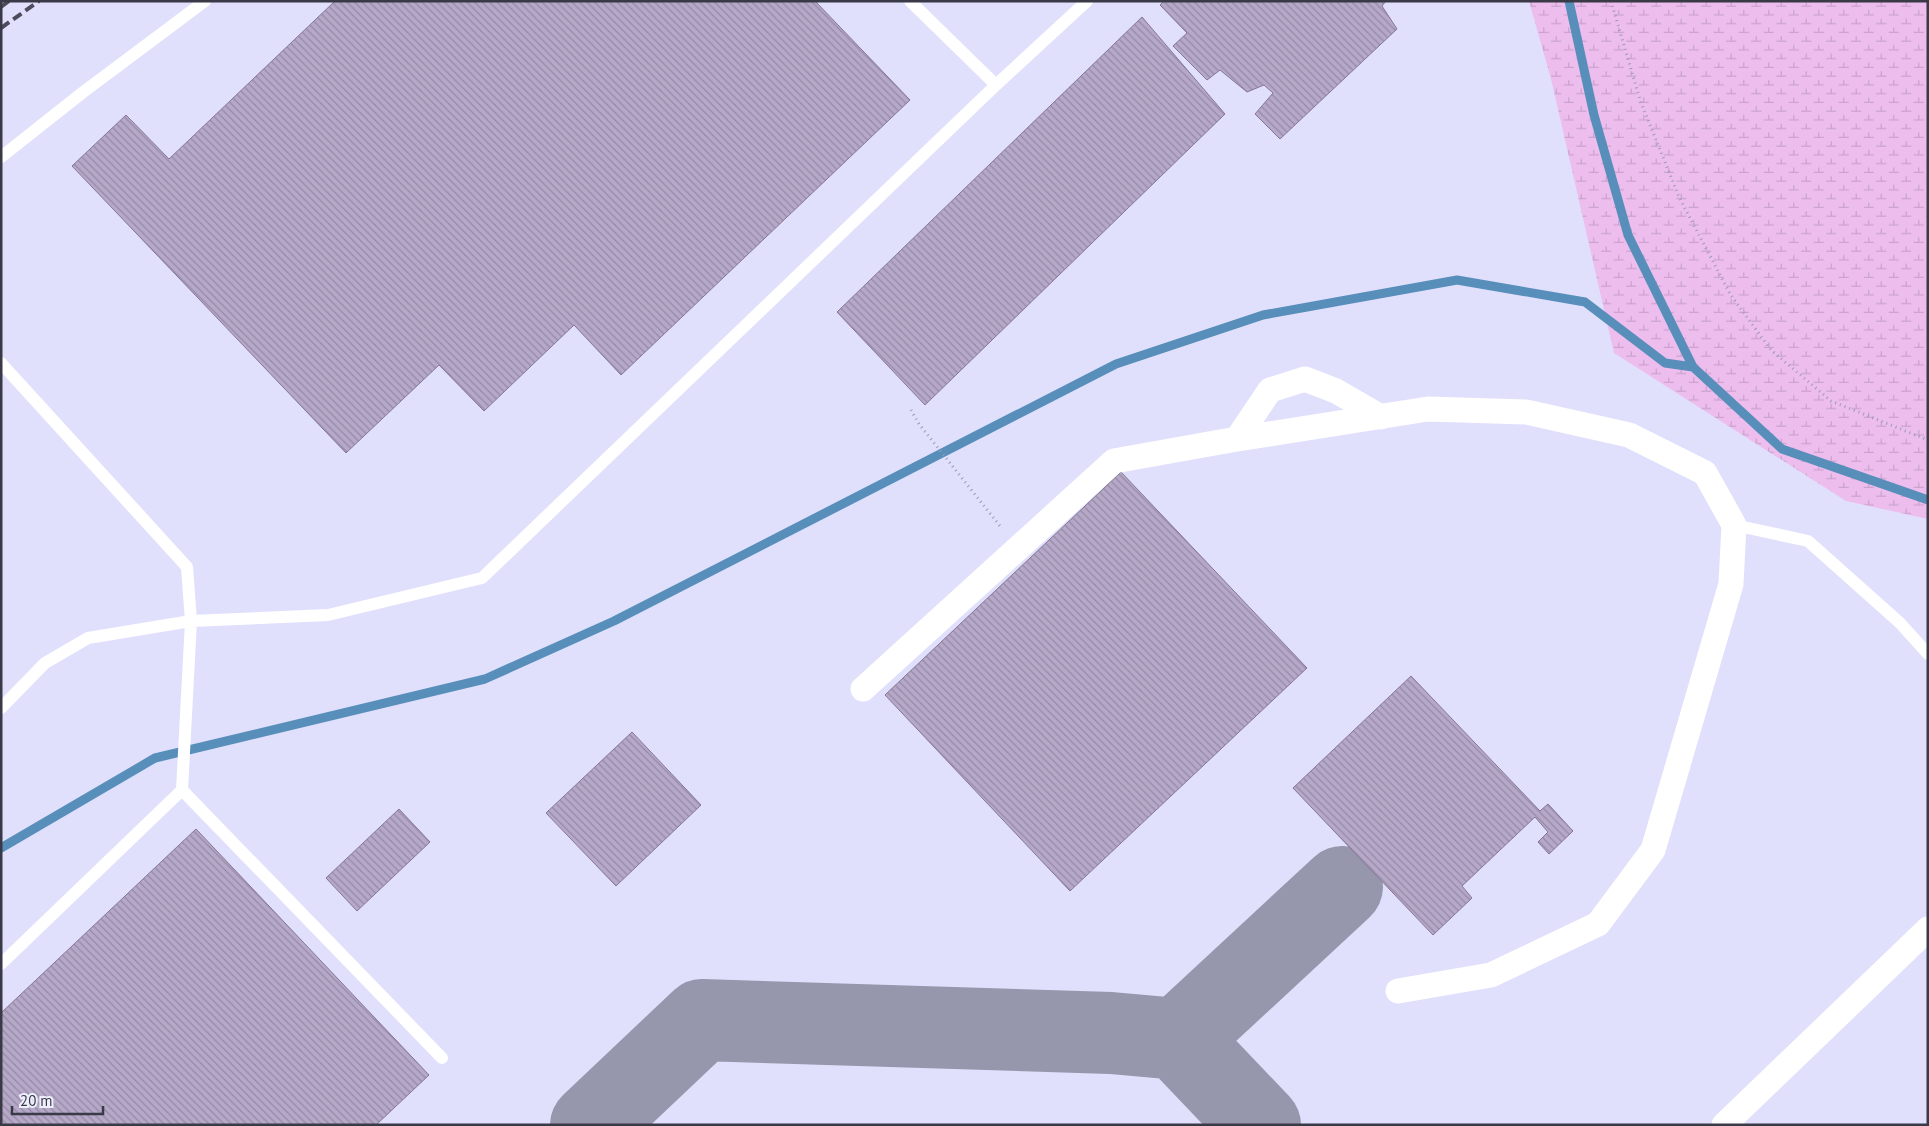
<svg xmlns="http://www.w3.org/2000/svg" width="1929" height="1126" font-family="'PT Sans',sans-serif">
<defs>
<pattern id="wetland-marsh" width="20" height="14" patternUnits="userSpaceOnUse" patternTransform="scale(1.25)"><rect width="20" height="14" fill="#ecbded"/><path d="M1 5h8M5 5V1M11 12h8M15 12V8" fill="none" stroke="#cba3cd"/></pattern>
<pattern id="building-back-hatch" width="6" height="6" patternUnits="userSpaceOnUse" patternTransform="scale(1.25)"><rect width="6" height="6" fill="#b6a8c8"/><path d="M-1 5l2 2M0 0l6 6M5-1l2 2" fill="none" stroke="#958aa4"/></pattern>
</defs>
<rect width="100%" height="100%" fill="#e0e0fd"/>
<path fill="url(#wetland-marsh)" d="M1529 1H1928V519L1846 501 1614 353 1551 79Z"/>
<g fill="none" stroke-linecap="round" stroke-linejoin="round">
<path stroke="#588eba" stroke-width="9" d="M1569 1 1594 115 1628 235 1693 367 1782 449 1928 500
M1 848 155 758 485 679 614 621 1116 364 1263 315 1457 280 1585 302 1665 363 1693 367"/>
<path stroke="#9696ac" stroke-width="82" d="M591 1125 702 1020 1111 1033 1178 1039
M1260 1125 1178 1039 1342 887"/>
</g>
<path fill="url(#building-back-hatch)" stroke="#857795" d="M335 1H815L910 100 621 375 574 325 484 411 439 365 346 453 72 166 126 115 169 159Z
M1164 1H1386L1382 6 1397 29 1280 139 1255 114 1273 93 1264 85 1247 92 1220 70 1207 80 1173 46 1187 33 1160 5Z
M1142 17 1225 114 925 405 837 312Z
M1121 472 1307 668 1070 891 885 695Z
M1411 676 1540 811 1548 804 1573 831 1549 854 1538 842 1548 832 1535 817 1462 886 1472 898 1433 935 1293 788Z
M632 732 701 805 616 886 546 813Z
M399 809 430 842 357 911 326 878Z
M196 829 429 1075 376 1125H1V1013Z"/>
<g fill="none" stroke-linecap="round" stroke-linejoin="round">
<path stroke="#9b9bb1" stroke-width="3" stroke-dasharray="1 4" stroke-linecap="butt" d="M1611 1 1640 100 1679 197 1730 294 1771 350 1831 401 1928 440
M911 410 919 424 1000 526"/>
<path stroke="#fff" stroke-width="12" d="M910 1 996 85 1087 1
M1 157 82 93 205 1
M1 363 187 567 191 621 182 790
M1734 525 1808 541 1900 623 1928 654
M1 708 45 663 88 638 191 621 328 615 482 578 996 85
M1 964 182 790 442 1058"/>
<path stroke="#fff" stroke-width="25" d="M1237 439 1270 390 1305 379 1336 391 1381 417
M863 689 1114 461 1237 439 1428 409 1526 412 1629 435 1705 473 1734 525 1731 584 1653 850 1598 924 1491 975 1398 991
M1724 1125 1928 929"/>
<path stroke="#4c4c5c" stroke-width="4" stroke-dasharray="10 5" stroke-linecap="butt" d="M1 7 9 1
M1 28 39 1"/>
</g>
<rect width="1929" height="1126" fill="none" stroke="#393947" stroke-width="5"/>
<path d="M12 1106v8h91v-8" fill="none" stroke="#393947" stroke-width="2.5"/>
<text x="20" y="1106" font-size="15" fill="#393947" stroke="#eeeffd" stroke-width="4" paint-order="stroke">20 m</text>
</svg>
